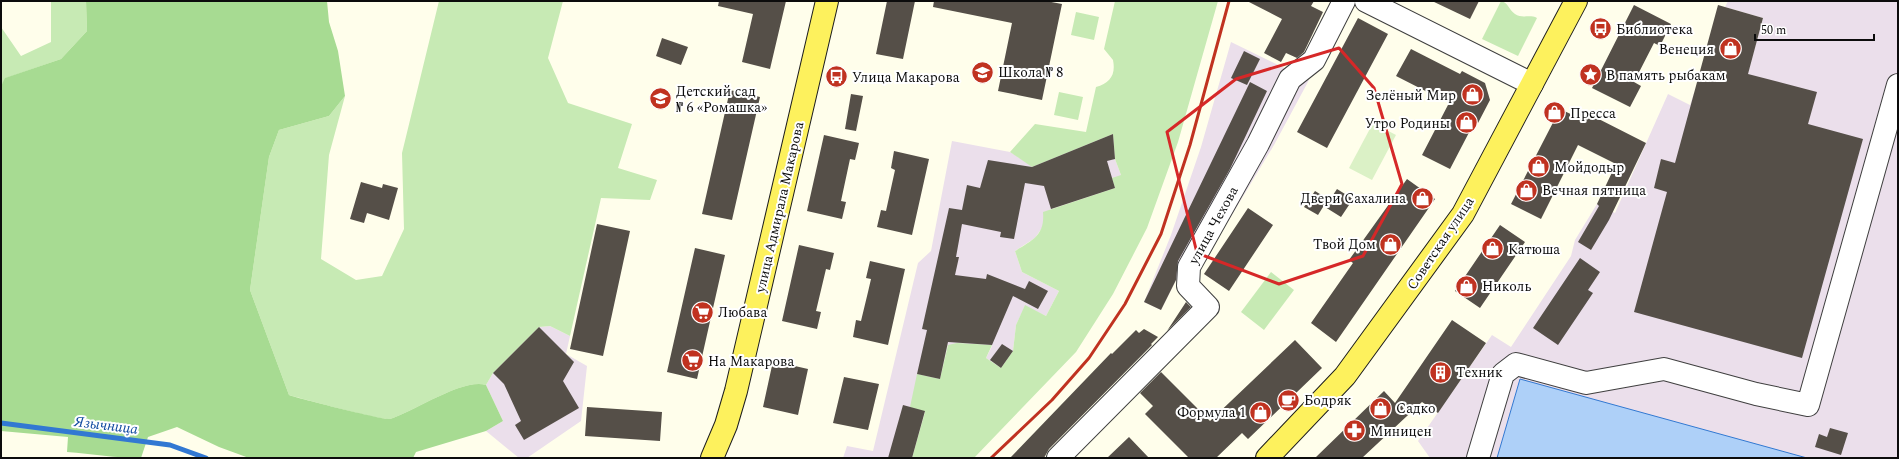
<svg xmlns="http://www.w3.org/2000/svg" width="1899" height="459" font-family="Spectral,serif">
<rect width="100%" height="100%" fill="#fffeeb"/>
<path fill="#ebdfeb" d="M1728 1H1898L1897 458H1807L1520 379 1497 458H1430L1418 441 1492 335 1511 347 1571 256 1575 240 1597 204 1615 213 1668 94 1690 105 1694 93 1739 105 1763 18 1725 7Z
M1231 42 1309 80 1274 145 1194 278 1181 270 1161 310 1144 302 1171 235 1201 147Z
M1113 134 1115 159 1121 175 1115 188 1051 209 1044 225 1035 238 1015 251 1022 272 1059 291 1046 316 1025 306 1016 325 1013 351 1001 368 986 358 992 346 948 345 940 379 925 411 912 458H843L847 446 873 451 918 263 931 251 952 141 1010 152 1032 166Z
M550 326 570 336 566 354 587 366 581 421 527 458H519L486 431 503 421 486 385 493 373 539 327Z"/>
<path fill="#c7eab4" d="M51 1H86L87 31 61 59 6 78 1 86V27L21 56 51 42Z
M439 1H563L548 58 568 103 632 124 618 168 657 180 650 200 601 198 570 336 550 326 539 327 493 373 486 385C462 378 414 412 390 419 383 421 303 399 289 395L250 290 269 157 279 130 329 116 345 96 329 155 321 259 356 280 382 276 404 229 402 153Z
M1115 1H1218L1178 142 1147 228 1113 294 1076 352 974 458H912L925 412 910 407 917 374 940 379 948 345 957 343 992 345 986 358 1001 368 1013 351 1016 325 1025 305 1046 316 1059 291 1022 272 1015 251C1033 240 1045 235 1043 212L1115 188 1112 178 1121 175 1115 159 1113 134 1032 167 1010 152 1035 124 1086 132 1096 87C1110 83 1116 75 1113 60L1104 49Z
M1501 1C1508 2 1509 10 1515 14 1522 19 1530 14 1537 18L1518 56 1482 39Z
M1076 12 1099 17 1094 40 1071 35Z
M1059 92 1083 97 1078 120 1054 115Z
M1271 272 1294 290 1264 330 1241 312Z"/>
<path fill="#a7db92" d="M86 1H327L329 22 338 51 345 96 329 116 279 130 269 157 250 290 289 395C301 399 383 420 390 419 414 412 462 378 486 385L503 421 486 431 416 452 413 458H249L219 447 177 427 148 437 141 458C116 458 92 454 67 452L68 437 1 431V86L5 78 61 59 87 31Z"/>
<path fill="#dbf1c6" d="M1373 123 1396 135 1372 180 1349 168Z"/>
<path fill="#aed0f8" stroke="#3278d2" d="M1520 379 1807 458H1497Z"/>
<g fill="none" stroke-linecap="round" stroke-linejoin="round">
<path stroke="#3278d2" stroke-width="5" d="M1 423 170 445 206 458"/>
</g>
<path fill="#554f48" d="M719 1H786L770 69 742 62 753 14 718 6Z
M887 1H915L903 59 876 54Z
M934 1H1046L1062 4 1042 100 998 91 1012 23 933 7Z
M1247 1H1314L1311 6 1323 12 1304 52 1297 58 1286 53 1281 62 1264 53 1282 19Z
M1432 1H1479L1470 19Z
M1634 5 1671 24 1660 46 1654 43 1634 82 1641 86 1630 107 1592 88Z
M1718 5 1763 18 1748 74 1817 92 1808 124 1863 139 1802 358 1634 312 1667 192 1654 188 1661 159 1675 163Z
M1358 18 1388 34 1327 148 1297 132Z
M662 38 688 47 681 65 656 56Z
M1411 49 1460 74 1462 71 1485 83 1490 100 1478 123 1475 121 1450 169 1422 155 1449 103 1396 76Z
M1244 51 1260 59 1247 85 1231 78Z
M1250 82 1267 91 1230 169 1178 261 1176 280 1161 310 1144 302Z
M730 90 760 97 732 220 702 214Z
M851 94 863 96 856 131 845 129Z
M1560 109 1577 117 1581 110 1646 143 1609 220 1591 250 1578 242 1599 206 1597 204 1616 164 1578 145 1541 219 1511 204Z
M1113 134 1115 159 1107 161 1115 188 1051 209 1044 186 1025 183 1014 239 1000 237 1001 232 962 224 956 257H959L955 275 986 279 987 274 1025 289 1029 281 1048 291 1038 309 1013 296 992 345 948 342 940 379 917 374 927 330 922 329 949 208 962 210 967 185 980 188 988 160 1032 167Z
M824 135 859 143 855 160 850 159 841 201 846 202 842 219 807 211Z
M894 151 929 159 912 235 877 227 881 210 886 211 895 170 891 168Z
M1407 179 1435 199 1336 342 1311 323 1353 263 1349 260Z
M361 182 382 188 383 184 398 188 389 220 367 213 364 223 350 219Z
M1337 189 1353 199 1341 217 1325 207Z
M1315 191 1328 199 1318 215 1304 207Z
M1248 208 1273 225 1229 291 1204 274Z
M597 224 630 231 603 356 570 349Z
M1500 225 1525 242 1480 308 1455 291Z
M799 245 834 253 830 270 826 269 816 311 821 312 817 329 782 321Z
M695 248 725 255 697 379 667 372Z
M1580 258 1600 272 1588 290 1593 293 1558 345 1533 328Z
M870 261 905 269 888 345 853 337 856 320 861 321 868 292 871 279 866 278Z
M1186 302 1191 307 1167 331Z
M1452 320 1486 343 1438 413 1422 402 1362 458H1315L1384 391 1395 403Z
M539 327 574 362 563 381 579 408 524 440 515 425 521 421 504 384 493 373Z
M1144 329 1158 337 1151 344 1152 345 1049 449 1044 458H1010L1111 353 1112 354 1136 330 1139 333Z
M1295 340 1322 368 1248 439 1242 433 1216 458H1189L1145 414 1153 406 1140 393 1161 372 1210 421Z
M1002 344 1013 351 1001 368 990 360Z
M773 361 808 369 798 415 763 407Z
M844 377 879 384 868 430 833 423Z
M903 405 925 411 912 458H888Z
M587 407 662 412 660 441 585 436Z
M1830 428 1848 433 1841 455 1815 447 1819 434 1827 437Z
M1129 437 1149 458H1107Z"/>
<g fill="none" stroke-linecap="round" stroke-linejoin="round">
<defs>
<path id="minor" d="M1366 1 1532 84
M1058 458 1208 307 1188 286 1189 267 1258 144 1290 79 1314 60 1344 1
M1478 458 1503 374 1516 364 1586 383 1664 369 1756 394 1808 405 1898 85"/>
<path id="major" d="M712 458 726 425 736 391 827 1
M1267 458 1345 376 1463 214 1576 1"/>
</defs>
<use href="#minor" stroke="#3f3f3f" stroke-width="24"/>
<use href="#major" stroke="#1d1d1d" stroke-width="24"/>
<use href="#minor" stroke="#fff" stroke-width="22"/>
<use href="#major" stroke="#fdf15d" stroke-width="22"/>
<path stroke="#c03220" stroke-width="3" d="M991 458 1052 400 1089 358 1125 304 1161 234 1190 145 1229 1"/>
</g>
<path fill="none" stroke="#d62828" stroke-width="3" stroke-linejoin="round" d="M1339 48 1374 88 1402 184 1363 256 1279 284 1197 253 1167 132 1236 79Z"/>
<defs>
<symbol id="bus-disc" viewBox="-11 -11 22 22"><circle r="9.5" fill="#c03220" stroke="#fff"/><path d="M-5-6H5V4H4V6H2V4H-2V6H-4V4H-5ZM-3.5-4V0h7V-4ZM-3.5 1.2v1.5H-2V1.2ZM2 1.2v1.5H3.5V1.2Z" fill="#fff"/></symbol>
<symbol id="shop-disc" viewBox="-11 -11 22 22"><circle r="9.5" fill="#c03220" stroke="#fff"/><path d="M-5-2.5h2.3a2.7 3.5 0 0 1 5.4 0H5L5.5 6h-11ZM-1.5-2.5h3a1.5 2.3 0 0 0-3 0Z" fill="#fff"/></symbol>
<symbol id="school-disc" viewBox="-11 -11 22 22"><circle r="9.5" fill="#c03220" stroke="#fff"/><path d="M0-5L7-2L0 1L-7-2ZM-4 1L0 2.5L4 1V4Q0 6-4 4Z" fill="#fff"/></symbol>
<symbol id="sight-disc" viewBox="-11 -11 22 22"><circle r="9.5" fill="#c03220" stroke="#fff"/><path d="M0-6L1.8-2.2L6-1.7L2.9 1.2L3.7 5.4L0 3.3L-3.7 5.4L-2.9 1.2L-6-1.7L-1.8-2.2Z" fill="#fff"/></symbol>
<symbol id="supermarket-disc" viewBox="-11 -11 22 22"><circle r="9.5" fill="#c03220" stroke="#fff"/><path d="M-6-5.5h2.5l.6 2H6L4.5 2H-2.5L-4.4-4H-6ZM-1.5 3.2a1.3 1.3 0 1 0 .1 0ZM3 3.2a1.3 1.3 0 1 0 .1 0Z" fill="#fff"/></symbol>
<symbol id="building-disc" viewBox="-11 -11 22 22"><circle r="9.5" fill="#c03220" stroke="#fff"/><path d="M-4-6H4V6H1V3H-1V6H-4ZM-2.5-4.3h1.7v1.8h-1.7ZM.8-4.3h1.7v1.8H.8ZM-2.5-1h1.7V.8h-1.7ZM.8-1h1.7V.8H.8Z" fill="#fff"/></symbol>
<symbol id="cafe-disc" viewBox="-11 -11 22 22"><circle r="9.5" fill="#c03220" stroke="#fff"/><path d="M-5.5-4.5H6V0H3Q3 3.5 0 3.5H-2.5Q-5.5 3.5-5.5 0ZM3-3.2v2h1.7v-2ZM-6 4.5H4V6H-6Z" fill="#fff"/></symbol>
<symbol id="pharmacy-disc" viewBox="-11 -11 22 22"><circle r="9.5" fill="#c03220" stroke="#fff"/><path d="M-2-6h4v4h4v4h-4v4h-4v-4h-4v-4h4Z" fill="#fff"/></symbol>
</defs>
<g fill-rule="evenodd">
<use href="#bus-disc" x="1588" y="16" width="25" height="25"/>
<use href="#shop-disc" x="1718" y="36" width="25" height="25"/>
<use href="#school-disc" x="970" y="60" width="25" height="25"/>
<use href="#sight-disc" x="1578" y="62" width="25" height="25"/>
<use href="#bus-disc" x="824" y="64" width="25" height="25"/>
<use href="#shop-disc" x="1460" y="82" width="25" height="25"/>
<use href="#school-disc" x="648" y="86" width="25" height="25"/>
<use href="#shop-disc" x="1542" y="100" width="25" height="25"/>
<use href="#shop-disc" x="1454" y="110" width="25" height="25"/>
<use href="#shop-disc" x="1526" y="154" width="25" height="25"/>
<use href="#shop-disc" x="1514" y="178" width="25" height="25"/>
<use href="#shop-disc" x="1410" y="186" width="25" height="25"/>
<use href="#shop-disc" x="1378" y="232" width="25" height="25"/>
<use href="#shop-disc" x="1480" y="236" width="25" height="25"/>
<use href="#shop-disc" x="1454" y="274" width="25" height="25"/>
<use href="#supermarket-disc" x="690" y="300" width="25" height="25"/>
<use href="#supermarket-disc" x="680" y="348" width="25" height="25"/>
<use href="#building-disc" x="1428" y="360" width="25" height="25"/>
<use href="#cafe-disc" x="1276" y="388" width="25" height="25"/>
<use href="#shop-disc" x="1368" y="396" width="25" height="25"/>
<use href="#shop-disc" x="1248" y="400" width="25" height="25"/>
<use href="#pharmacy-disc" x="1342" y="418" width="25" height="25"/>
</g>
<g text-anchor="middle" stroke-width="4" stroke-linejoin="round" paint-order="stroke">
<g font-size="14" fill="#0c0c0c" stroke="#fff" text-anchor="start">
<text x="1616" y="34">Библиотека</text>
<text x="1714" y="54" text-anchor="end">Венеция</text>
<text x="998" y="77">Школа № 8</text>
<text x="1606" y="80">В память рыбакам</text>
<text x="852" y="82">Улица Макарова</text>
<text x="676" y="96">Детский сад<tspan x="676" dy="16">№ 6 «Ромашка»</tspan></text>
<text x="1456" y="100" text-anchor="end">Зелёный Мир</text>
<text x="1570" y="118">Пресса</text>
<text x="1450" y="128" text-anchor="end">Утро Родины</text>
<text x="1554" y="172">Мойдодыр</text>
<text x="1542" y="195">Вечная пятница</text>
<text x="1406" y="203" text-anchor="end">Двери Сахалина</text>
<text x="1376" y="249" text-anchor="end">Твой Дом</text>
<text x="1508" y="254">Катюша</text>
<text x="1482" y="291">Николь</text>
<text x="718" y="317">Любава</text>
<text x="708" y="366">На Макарова</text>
<text x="1456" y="377">Техник</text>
<text x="1304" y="405">Бодряк</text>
<text x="1396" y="413">Садко</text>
<text x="1246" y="417" text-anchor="end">Формула 1</text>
<text x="1370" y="436">Миницен</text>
</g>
<g font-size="14" fill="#0c0c0c" stroke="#fff">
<text transform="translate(779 207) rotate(-77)" y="5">улица Адмирала Макарова</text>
<text transform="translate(1213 225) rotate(-61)" y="5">улица Чехова</text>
<text transform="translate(1440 243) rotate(-56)" y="5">Советская улица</text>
</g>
<g font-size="15" font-style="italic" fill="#124ba1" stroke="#fff">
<text transform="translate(106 425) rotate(7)" y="5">Язычница</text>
</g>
</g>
<rect width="1899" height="459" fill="none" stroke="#0c0c0c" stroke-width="4"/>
<path d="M1755 34v6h119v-6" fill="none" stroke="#0c0c0c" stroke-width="2"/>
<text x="1761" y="34" font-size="12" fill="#0c0c0c" stroke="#ffffff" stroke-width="3" paint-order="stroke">50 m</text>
</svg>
